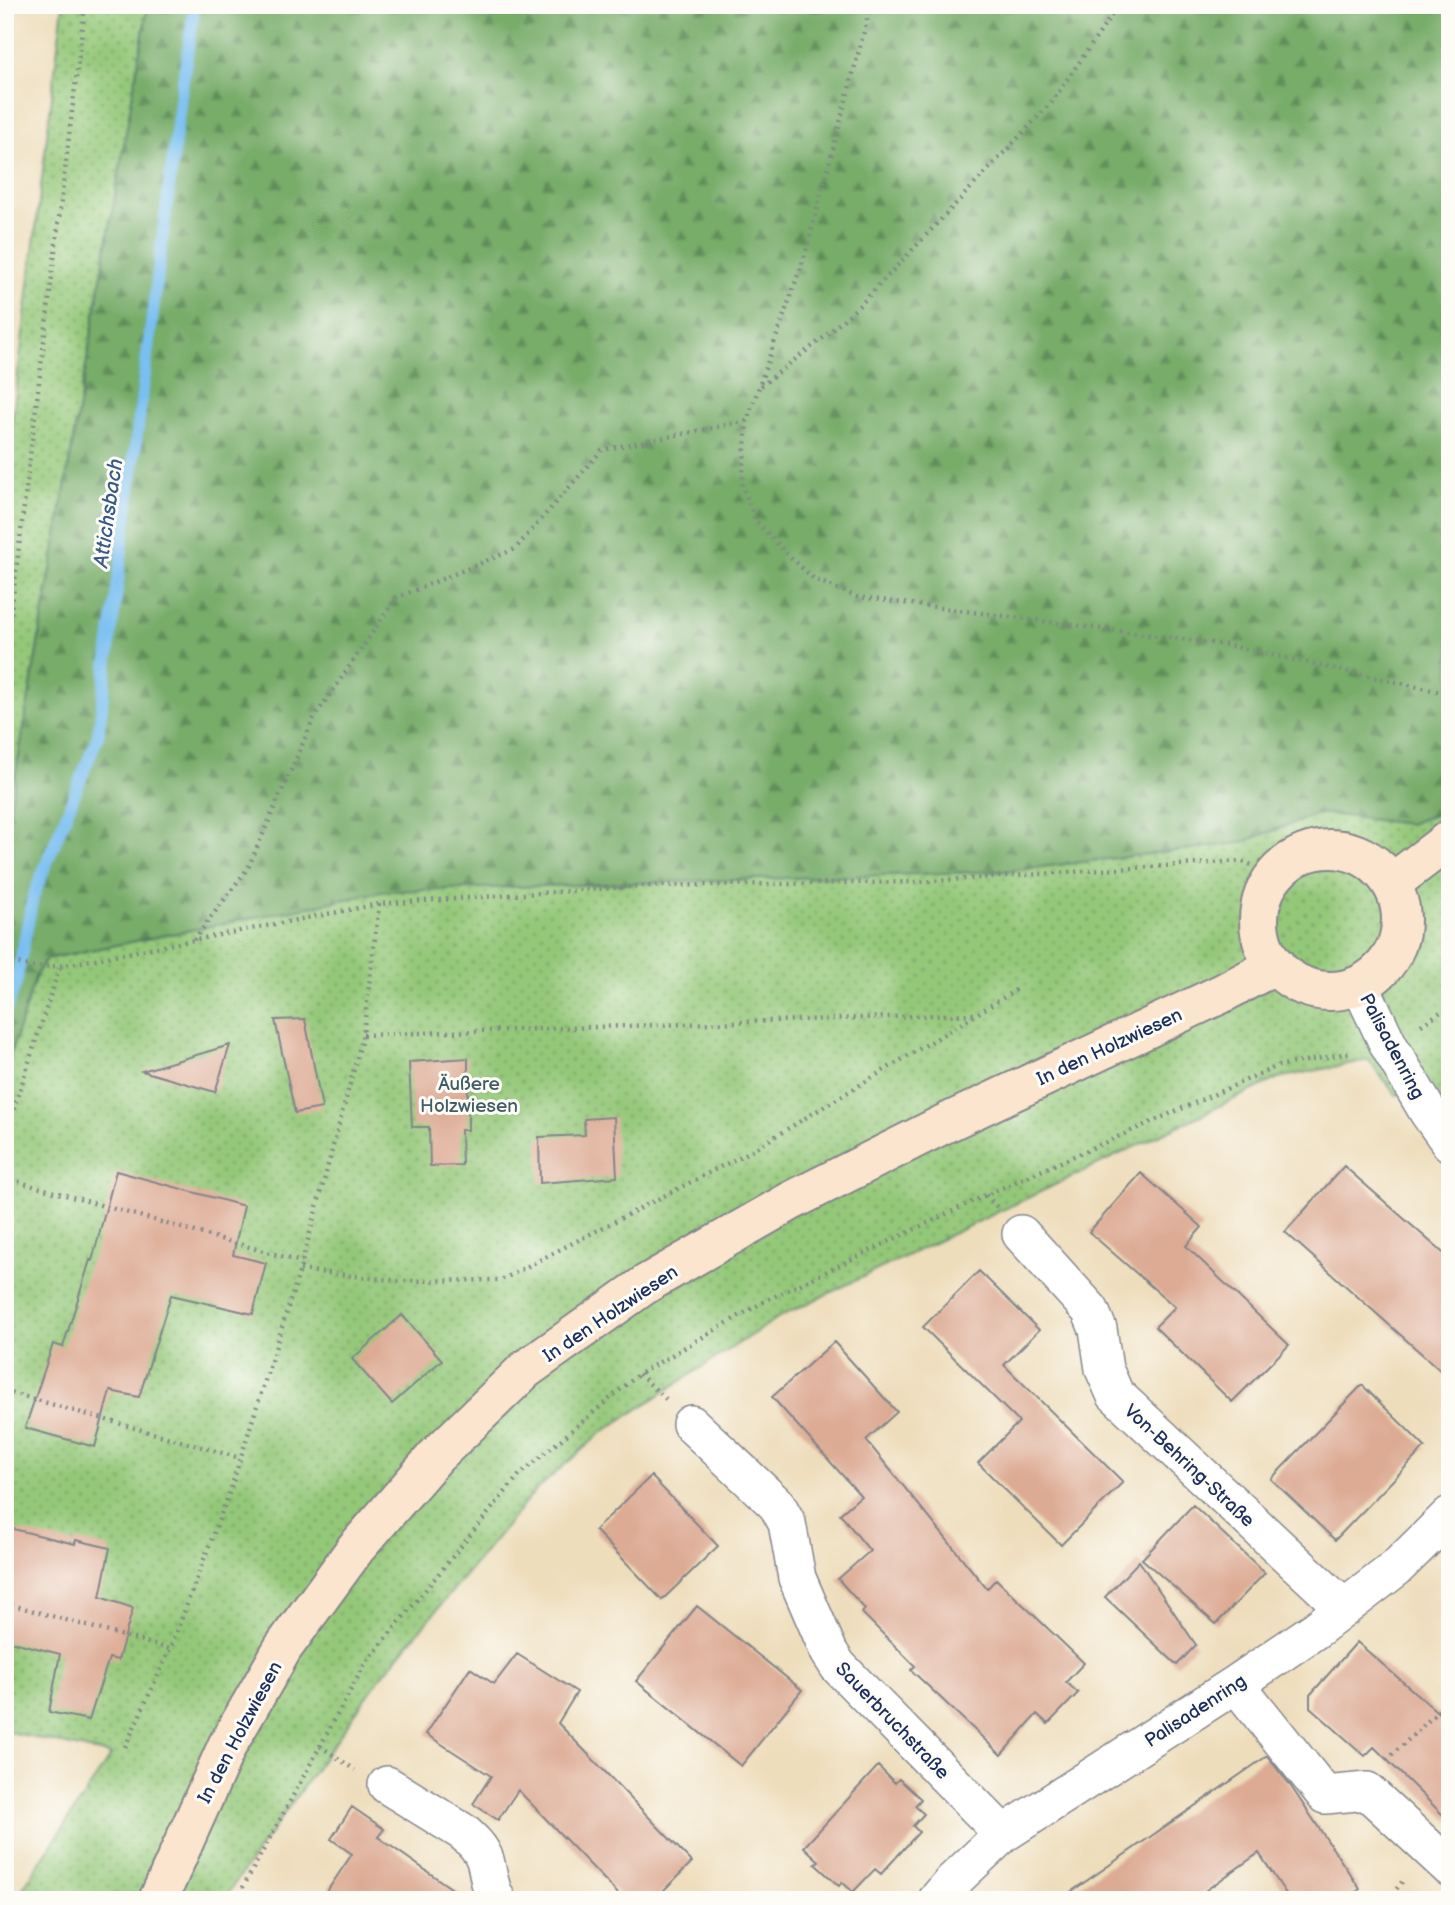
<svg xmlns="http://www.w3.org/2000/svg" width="1455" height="1905" font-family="'Balsamiq Sans',sans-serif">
<defs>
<pattern id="grass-dots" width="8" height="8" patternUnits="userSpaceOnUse" patternTransform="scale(1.75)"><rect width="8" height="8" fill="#94c879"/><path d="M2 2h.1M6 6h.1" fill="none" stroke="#78a366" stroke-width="1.8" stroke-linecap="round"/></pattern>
<pattern id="forest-firs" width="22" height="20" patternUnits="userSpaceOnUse" patternTransform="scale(1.75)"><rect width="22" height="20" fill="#77ac69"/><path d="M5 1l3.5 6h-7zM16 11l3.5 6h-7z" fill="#618c5a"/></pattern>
</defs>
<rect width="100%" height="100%" fill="#fdfcf7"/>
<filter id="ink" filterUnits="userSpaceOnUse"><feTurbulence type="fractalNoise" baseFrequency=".0143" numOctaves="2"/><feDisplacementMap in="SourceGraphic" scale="14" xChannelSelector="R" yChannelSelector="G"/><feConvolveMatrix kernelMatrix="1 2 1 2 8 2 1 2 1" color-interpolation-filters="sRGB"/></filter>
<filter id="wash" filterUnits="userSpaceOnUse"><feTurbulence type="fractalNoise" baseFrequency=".00686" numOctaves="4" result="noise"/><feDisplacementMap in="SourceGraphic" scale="28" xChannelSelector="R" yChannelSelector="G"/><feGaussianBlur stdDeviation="1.57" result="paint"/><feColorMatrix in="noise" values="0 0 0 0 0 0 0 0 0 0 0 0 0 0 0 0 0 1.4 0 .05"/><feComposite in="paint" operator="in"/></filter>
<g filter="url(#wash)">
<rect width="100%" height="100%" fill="#edb"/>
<path fill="url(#grass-dots)" stroke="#587c6c" stroke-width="2" d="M63 5H148L5 837V481Z
M1450 809V1143L1415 1090 1396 1095 1368 1060 1278 1078 779 1317 601 1433 535 1491 381 1677 223 1900H15L111 1755 5 1731V1071L36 975 46 959 386 891 1008 871 1240 843 1320 813 1409 824Z"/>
<path fill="url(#forest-firs)" stroke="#496e64" stroke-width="2" d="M148 5H1450V809L1409 824 1320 813 1240 843 1008 871 386 891 46 959 36 975 5 1071V837Z"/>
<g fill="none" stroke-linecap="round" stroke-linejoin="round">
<path stroke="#7abff1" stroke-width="12" d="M5 1012 16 983 33 897 98 736 182 87 195 5"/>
</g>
<g id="blocks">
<path fill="#ddab94" d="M305 1019 322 1108 295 1113 275 1020Z
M230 1045 215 1092 142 1071Z
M468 1058V1130H461L462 1165 430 1166 429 1127H412L409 1062Z
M614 1117 617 1177 540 1183 539 1137 585 1135 584 1119Z
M1344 1166 1450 1259V1379L1285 1232Z
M116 1171 244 1206 233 1255 266 1263 253 1314 171 1295 139 1397 110 1391 95 1447 25 1428 53 1344 63 1347 90 1260 92 1261Z
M1141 1173 1202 1227 1186 1246 1289 1345 1232 1402 1155 1327 1175 1307 1089 1232Z
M979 1271 1039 1330 1004 1365 1123 1482 1061 1545 978 1463 1019 1422 923 1327Z
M402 1315 442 1360 392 1404 352 1359Z
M834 1342 897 1412 866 1440 987 1589 996 1579 1084 1663 1066 1682 1078 1693 1048 1724 1037 1714 1001 1755 911 1670 915 1666 862 1613 865 1609 838 1579 870 1551 840 1514 861 1496 772 1397Z
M1362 1385 1425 1447 1335 1540 1271 1479Z
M651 1476 718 1546 662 1600 595 1530Z
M1193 1505 1265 1573 1216 1624 1142 1559Z
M5 1527 75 1544 76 1540 110 1548 100 1597 133 1608 118 1660 109 1658 89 1720 49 1712 60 1654 5 1640Z
M1139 1561 1196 1645 1177 1665 1105 1597Z
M697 1606 802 1690 741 1766 636 1681Z
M1357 1642 1450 1723V1822L1374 1747 1365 1756 1310 1707V1695Z
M517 1654 577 1692 558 1723 692 1862 654 1900H624L518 1790 498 1820 473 1804 491 1776 426 1734 470 1668 494 1684Z
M1267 1756 1290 1785 1360 1889 1344 1900H1290L1259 1853 1192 1900H1059Z
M878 1766 895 1783 899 1779 921 1799 915 1806 924 1814 913 1826 919 1832 881 1874 875 1869 853 1892 842 1882 839 1886 815 1864 819 1861 804 1847Z
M352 1807 384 1829 378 1837 468 1900H321L352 1854 331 1839Z"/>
</g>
</g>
<g filter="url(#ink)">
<use href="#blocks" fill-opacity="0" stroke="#84868c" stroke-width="2"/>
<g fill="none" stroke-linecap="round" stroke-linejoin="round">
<defs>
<path id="street" d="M1360 985 1389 1046 1428 1112 1450 1143
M1021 1234 1090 1310 1098 1329 1104 1369 1115 1394 1344 1608
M691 1424 777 1505 787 1523 797 1578 829 1652 838 1666 1003 1834
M1236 1684 1325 1795 1367 1791 1450 1868
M387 1785 463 1832C472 1840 481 1848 485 1860 489 1874 489 1887 497 1900
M937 1900 953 1881 1003 1834 1236 1684 1317 1629 1396 1568 1450 1515"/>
<path id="secondary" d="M1259 920a71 71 0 1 1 142 0a71 71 0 1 1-142 0Z
M1392 883 1450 839
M158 1900 227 1746 283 1648 356 1548 436 1456 525 1370 646 1284 791 1201 944 1124 1221 994 1276 965"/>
</defs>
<use href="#street" stroke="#84868c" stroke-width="40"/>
<use href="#secondary" stroke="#84868c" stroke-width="42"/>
<path stroke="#84868c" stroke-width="4.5" stroke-dasharray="2 5" stroke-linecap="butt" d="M871 5 805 255 747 421 742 486 756 521 785 552 814 579 857 597 1227 645 1450 694
M761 386 823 338 861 304 1051 103 1119 5
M5 662 85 5
M194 940 248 868 314 718 396 598 515 549 602 450 747 421
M5 960 32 967 60 966 379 904 642 886 918 882 1241 861 1276 874
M1421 1025 1450 1006
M363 1035 977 1014 1019 988
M5 1136 60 966
M5 1178 302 1262
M986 1195 997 1207
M300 1270 399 1281 501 1280 751 1151 977 1014
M639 1374 666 1399
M5 1391 240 1458
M5 1603 170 1649
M320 1746 355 1770
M125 1747 170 1649 231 1488 300 1270 363 1035 379 904
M1387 1760 1450 1700
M236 1900 365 1664 520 1474 639 1374 765 1301 986 1195 1278 1066 1349 1053
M1388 1900 1405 1878"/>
<use href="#street" stroke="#fff" stroke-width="37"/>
<use href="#secondary" stroke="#fce5cf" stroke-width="38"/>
</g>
</g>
<g text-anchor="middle" stroke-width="6" stroke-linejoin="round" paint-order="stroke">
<g font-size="19" fill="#1b2f5e" stroke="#fdfcf7">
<text transform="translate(1109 1046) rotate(-25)" y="7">In den Holzwiesen</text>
<text transform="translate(1393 1046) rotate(62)" y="7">Palisadenring</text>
<text transform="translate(610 1313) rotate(-34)" y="7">In den Holzwiesen</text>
<text transform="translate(1190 1465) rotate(43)" y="7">Von-Behring-Straße</text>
<text transform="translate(1195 1710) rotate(-33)" y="7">Palisadenring</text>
<text transform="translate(893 1720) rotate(46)" y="7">Sauerbruchstraße</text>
<text transform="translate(239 1732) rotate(-62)" y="7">In den Holzwiesen</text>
</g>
<g font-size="19" fill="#3f5d66" stroke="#fdfcf7">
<text x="469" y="1090">Äußere<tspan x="469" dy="22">Holzwiesen</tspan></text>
</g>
<g font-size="21" font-style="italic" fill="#385a8a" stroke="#fdfcf7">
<text transform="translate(108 513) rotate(-82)" y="7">Attichsbach</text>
</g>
</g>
<rect width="1455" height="1905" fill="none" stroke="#fdfcf7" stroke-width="28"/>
</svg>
